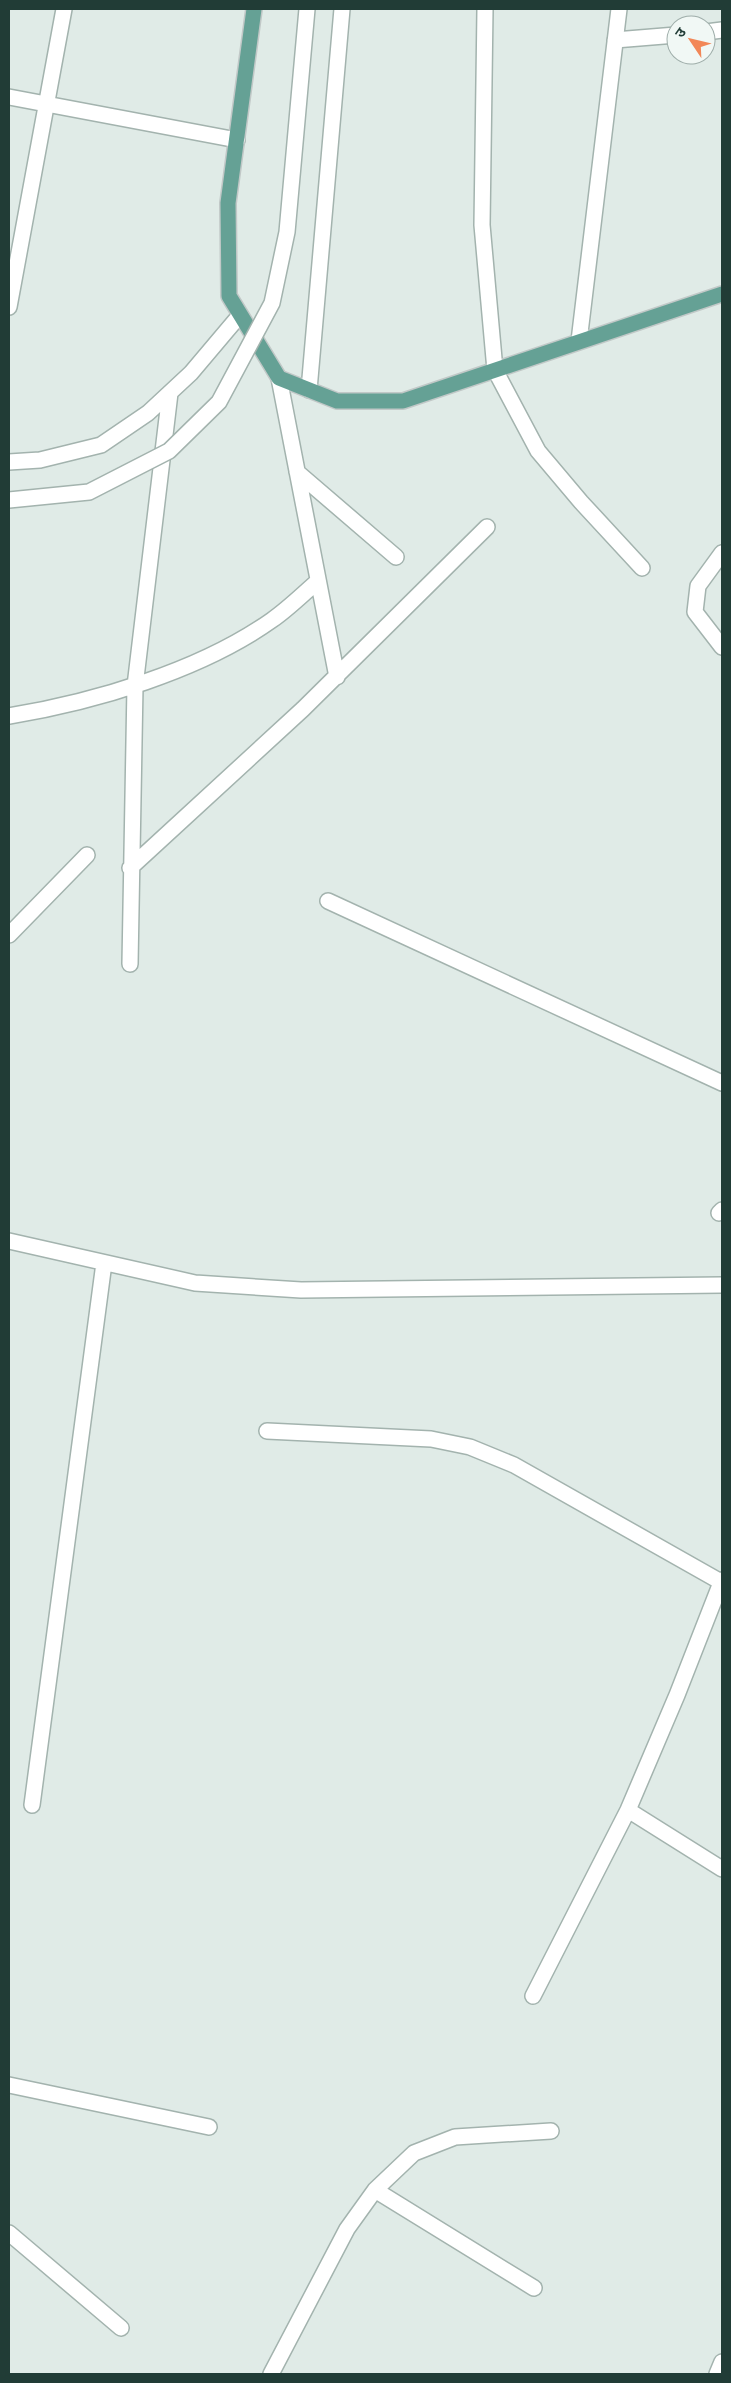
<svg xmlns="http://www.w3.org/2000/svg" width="731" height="2383" font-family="Karla,'Noto Sans Devanagari',sans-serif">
<rect width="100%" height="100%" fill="#e0ebe7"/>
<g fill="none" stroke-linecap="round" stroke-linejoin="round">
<defs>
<path id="minor" d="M485 9 482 225 495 370 538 451 581 502 642 568
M706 32 722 30
M615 40 676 35
M9 97 237 140
M9 307 64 9
M579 341 619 9
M279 378 337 677
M309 390 342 9
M9 462 40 460 101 445 148 413 191 373 240 315
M297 472 396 557
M722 553 698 586 695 612 722 647
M9 716C94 702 200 671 272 620 288 609 303 594 318 581
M130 868 303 709 487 527
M328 901 722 1083
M9 935 87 855
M130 964 135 686 170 393
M719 1213 722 1210
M9 1241 195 1283 301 1290 722 1285
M267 1431 431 1439 470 1447 514 1465 721 1582
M32 1805 104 1263
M628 1810 722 1869
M533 1996 628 1810 677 1695 722 1580
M9 2085 209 2127
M375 2190 534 2288
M9 2233 121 2328
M271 2374 347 2229 375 2190 414 2153 455 2137 551 2131
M717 2374 722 2362"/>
<path id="major" d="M254 9 228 203 229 296 279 378 337 401H403L722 294"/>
</defs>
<use href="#minor" stroke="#a3b3ae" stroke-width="18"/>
<use href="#major" stroke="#c1c8c7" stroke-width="18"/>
<use href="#minor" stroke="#fff" stroke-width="15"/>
<use href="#major" stroke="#65a195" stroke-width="15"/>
<defs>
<path id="minor-bridge" d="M9 500 89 492 169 451 219 402 272 303 287 232 307 9"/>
</defs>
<use href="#minor-bridge" stroke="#a3b3ae" stroke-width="18" stroke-linecap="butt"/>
<use href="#minor-bridge" stroke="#fff" stroke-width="15"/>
</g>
<rect width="731" height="2383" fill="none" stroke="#213c36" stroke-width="20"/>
<g transform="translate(691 40) rotate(305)"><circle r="24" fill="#f1f8f5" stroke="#9eada9"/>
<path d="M0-4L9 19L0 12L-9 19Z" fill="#f28757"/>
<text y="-8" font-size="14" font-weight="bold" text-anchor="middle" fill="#213c36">उ</text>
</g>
</svg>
